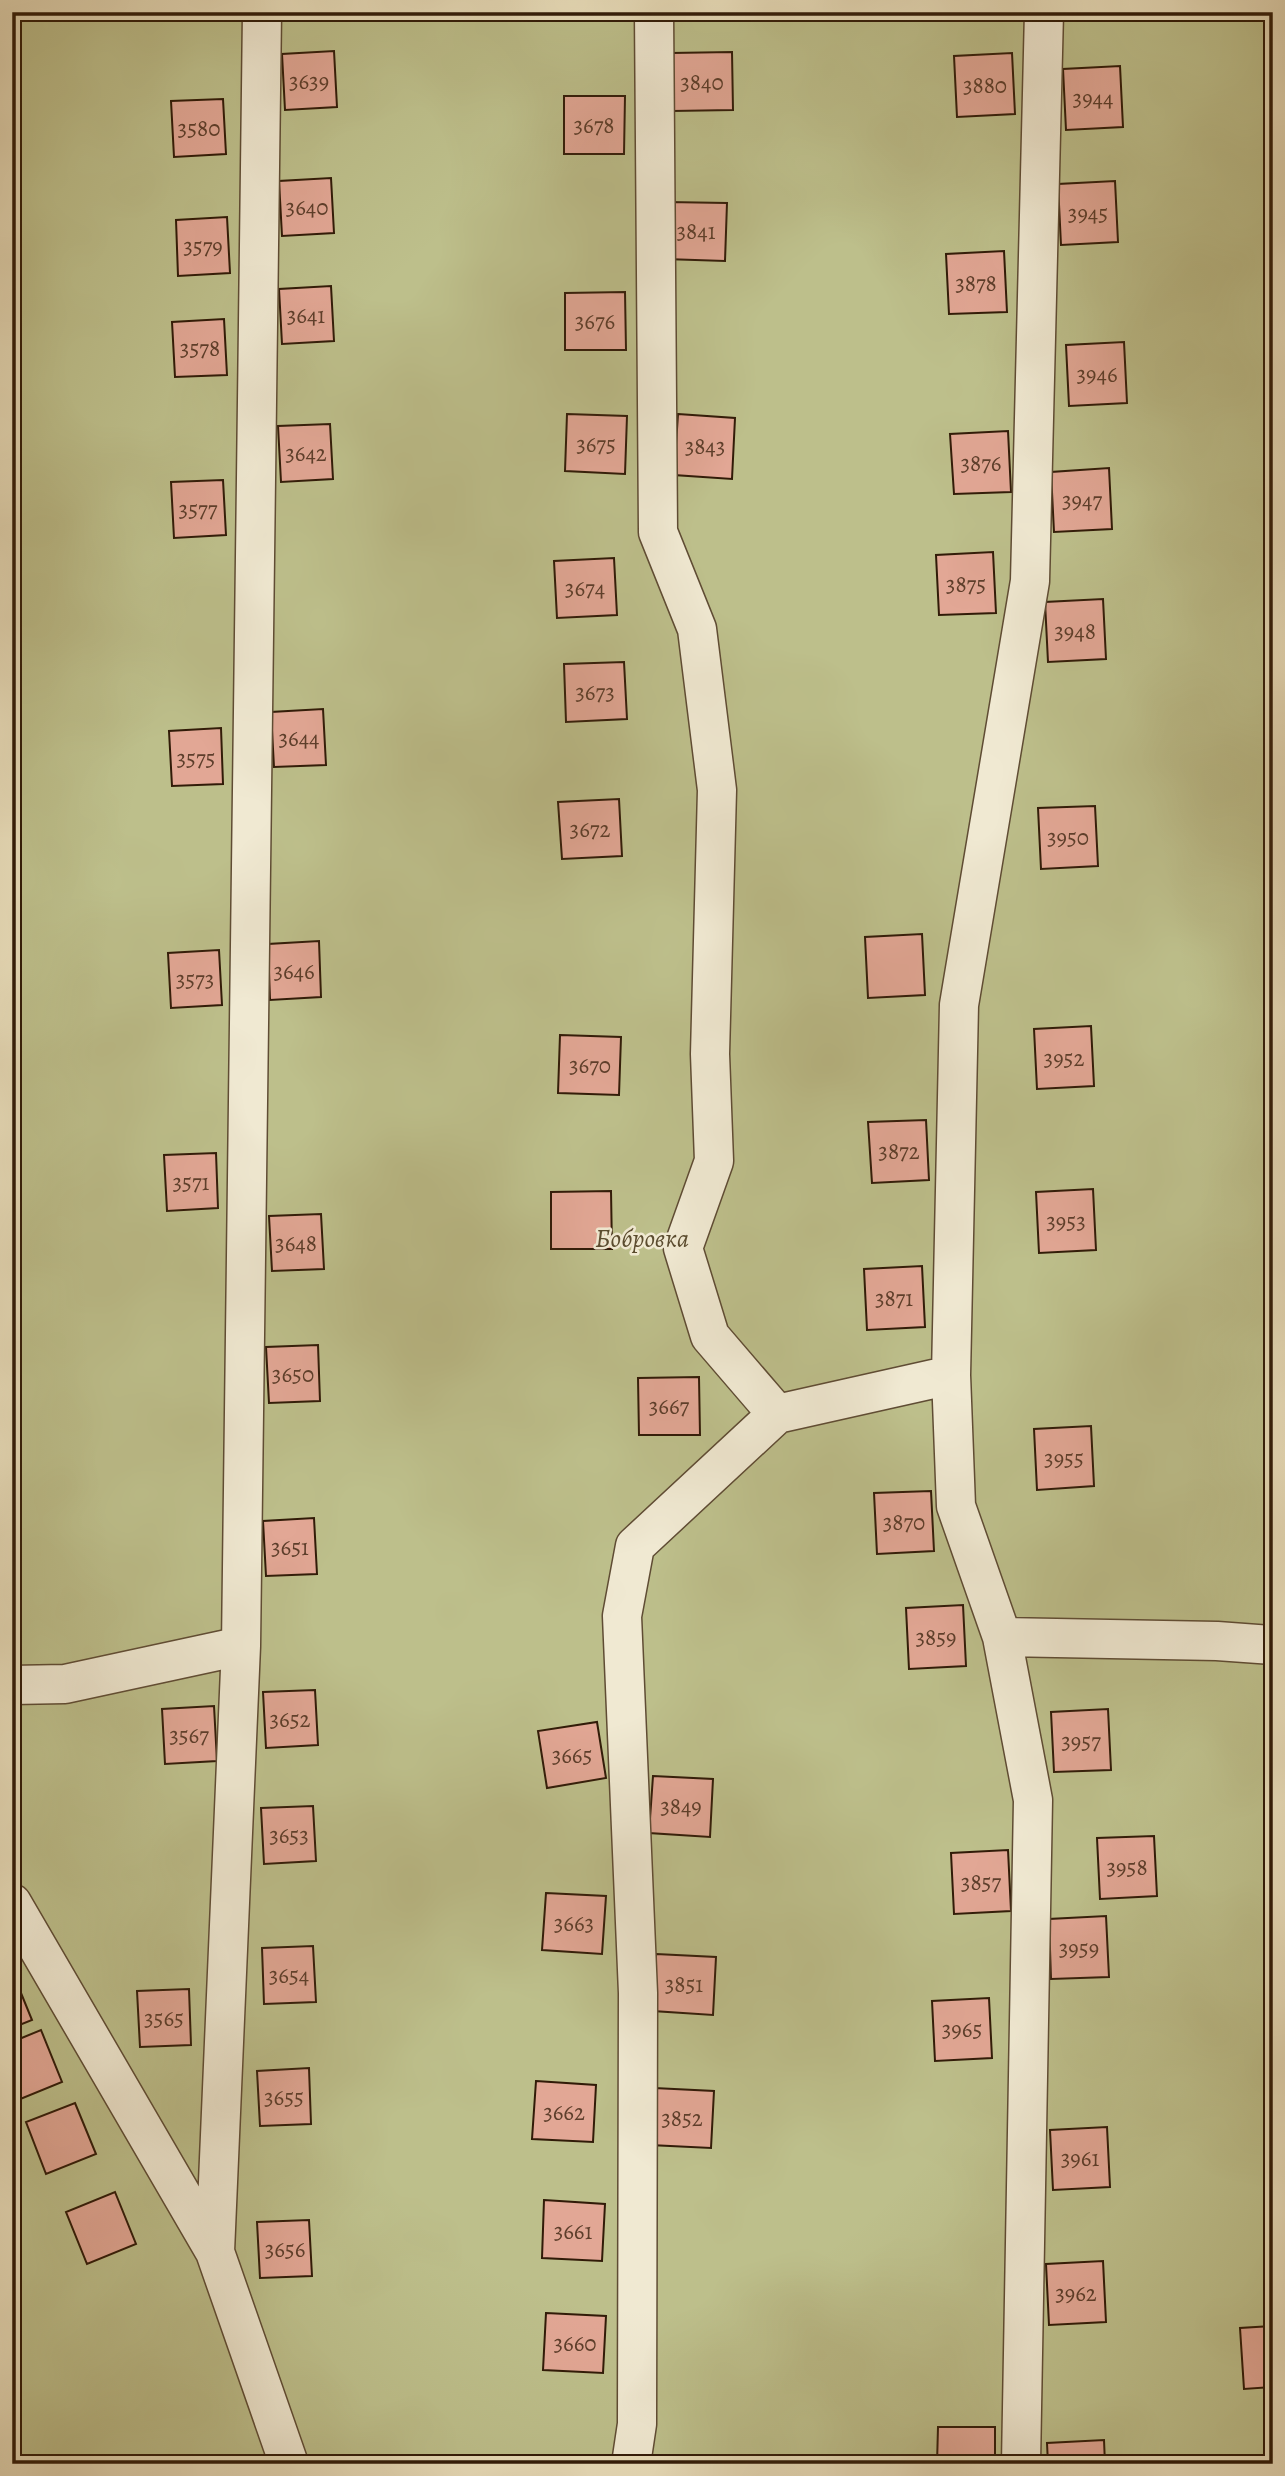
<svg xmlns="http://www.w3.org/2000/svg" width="1285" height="2476" font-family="Alegreya,serif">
<rect width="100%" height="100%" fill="#e8ddba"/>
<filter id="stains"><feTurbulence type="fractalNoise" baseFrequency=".00286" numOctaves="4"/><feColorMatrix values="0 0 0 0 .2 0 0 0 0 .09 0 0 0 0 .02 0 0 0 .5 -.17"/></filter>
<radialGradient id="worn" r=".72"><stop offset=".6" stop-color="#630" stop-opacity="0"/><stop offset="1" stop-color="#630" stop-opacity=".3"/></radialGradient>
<path fill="#bdbf8b" stroke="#776d4a" stroke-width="2" d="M12 12H1273V2464H12Z"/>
<path fill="#e2a795" stroke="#311b08" stroke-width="2" d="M334 51 337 107 285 110 282 54Z
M732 52 733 110 672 111 671 53Z
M1012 53 1015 114 957 117 954 56Z
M1120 66 1123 127 1066 130 1063 69Z
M564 96H625L624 154H564Z
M223 99 226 154 174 157 171 101Z
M331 178 334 233 282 236 279 181Z
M1115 181 1118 242 1061 245 1058 184Z
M667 202 727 203 725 261 665 259Z
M227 217 230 273 178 276 176 220Z
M1004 251 1007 312 949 314 946 254Z
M331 286 334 341 282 344 279 289Z
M625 292 626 350H565V293Z
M224 319 227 375 175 377 172 322Z
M1124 342 1127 403 1069 406 1066 345Z
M567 414 627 416 625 474 565 471Z
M678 414 735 418 732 479 674 475Z
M330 424 333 479 281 482 278 426Z
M1008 431 1011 492 954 494 950 434Z
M1109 468 1112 529 1054 532 1051 472Z
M223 480 226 535 174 538 171 482Z
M993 552 996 613 939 615 936 555Z
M614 558 617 615 557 618 554 561Z
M1103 599 1106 659 1048 662 1045 602Z
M624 662 627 719 566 722 564 664Z
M323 709 326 765 274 767 271 712Z
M221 728 223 784 172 786 169 731Z
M619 799 622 856 562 859 558 802Z
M1095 806 1098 866 1041 869 1038 808Z
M922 934 925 995 868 998 865 937Z
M319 941 321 997 270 1000 268 944Z
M219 950 222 1005 171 1008 168 953Z
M1091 1026 1094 1086 1037 1089 1034 1029Z
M560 1035 621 1037 619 1095 558 1093Z
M926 1120 929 1180 872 1183 868 1122Z
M216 1153 218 1208 167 1211 164 1155Z
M1093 1189 1096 1250 1039 1253 1036 1192Z
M611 1191 612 1249H551V1192Z
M321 1214 324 1269 272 1271 269 1216Z
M922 1266 925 1327 867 1330 864 1269Z
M318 1345 320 1401 269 1403 266 1347Z
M699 1377 700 1435H639L638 1378Z
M1091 1426 1094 1486 1037 1490 1034 1429Z
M931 1491 934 1551 877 1554 874 1493Z
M314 1518 317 1574 266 1576 263 1521Z
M963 1605 966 1666 909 1669 906 1608Z
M315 1690 318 1745 266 1748 263 1692Z
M214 1706 217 1761 165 1764 162 1709Z
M1108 1709 1111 1770 1054 1772 1051 1712Z
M597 1722 606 1778 547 1788 538 1731Z
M653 1776 713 1779 710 1837 649 1833Z
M313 1806 316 1861 264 1864 261 1808Z
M1154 1836 1157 1896 1100 1899 1097 1838Z
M1008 1850 1011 1911 954 1914 951 1853Z
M546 1893 606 1896 602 1954 542 1950Z
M1106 1916 1109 1977 1051 1979 1049 1919Z
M313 1946 316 2002 264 2004 262 1948Z
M656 1954 716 1957 713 2015 653 2011Z
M12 1971 32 2020 12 2028Z
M189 1989 191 2045 140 2047 137 1991Z
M989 1998 992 2058 935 2061 932 2001Z
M41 2030 62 2082 13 2102 12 2042Z
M309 2068 311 2124 260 2126 257 2071Z
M536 2081 596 2085 593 2142 532 2139Z
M654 2088 714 2091 711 2148 650 2145Z
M75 2103 96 2154 46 2174 26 2122Z
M1107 2127 1110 2187 1053 2190 1050 2130Z
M115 2192 136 2244 87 2264 66 2212Z
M544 2200 605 2204 602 2261 542 2258Z
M309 2220 312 2276 260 2278 257 2222Z
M1103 2261 1106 2322 1049 2325 1046 2264Z
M546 2313 606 2316 603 2373 543 2370Z
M1273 2326V2387L1244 2389 1240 2328Z
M938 2427H995V2464H937Z
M1104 2440 1105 2464H1048L1047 2443Z"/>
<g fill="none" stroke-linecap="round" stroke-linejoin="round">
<defs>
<path id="minor" d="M654 12 658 532 697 629 717 790 710 1054 714 1161 683 1248 710 1336 777 1414
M1002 1637 1217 1641 1273 1645
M12 1685 65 1684 241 1646
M12 1903 215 2252 289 2464
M215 2252 241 1646 262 12
M631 2464 637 2424 638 1993 622 1616 635 1546 777 1414 951 1375
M1021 2464 1033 1800 1002 1637 956 1506 951 1375 959 1005 1030 581 1044 12"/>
</defs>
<use href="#minor" stroke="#5f4c34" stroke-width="41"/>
<use href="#minor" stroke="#f0e9d2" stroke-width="38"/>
</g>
<g text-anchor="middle" stroke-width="5" stroke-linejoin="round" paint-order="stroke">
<g font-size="23" fill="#5d3e2b">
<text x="309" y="89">3639</text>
<text x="702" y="90">3840</text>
<text x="985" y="93">3880</text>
<text x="1093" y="106">3944</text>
<text x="594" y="133">3678</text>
<text x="199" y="136">3580</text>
<text x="307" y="215">3640</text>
<text x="1088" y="221">3945</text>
<text x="696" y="239">3841</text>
<text x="203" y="254">3579</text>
<text x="976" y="291">3878</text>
<text x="306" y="323">3641</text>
<text x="595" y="329">3676</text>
<text x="200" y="356">3578</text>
<text x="1097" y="382">3946</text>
<text x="596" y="452">3675</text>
<text x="705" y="454">3843</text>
<text x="306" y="461">3642</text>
<text x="981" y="471">3876</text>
<text x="1082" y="508">3947</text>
<text x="198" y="517">3577</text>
<text x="966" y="592">3875</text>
<text x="585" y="596">3674</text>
<text x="1075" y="639">3948</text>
<text x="595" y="700">3673</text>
<text x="299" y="746">3644</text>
<text x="196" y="766">3575</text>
<text x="590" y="837">3672</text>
<text x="1068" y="845">3950</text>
<text x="294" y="979">3646</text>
<text x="195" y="987">3573</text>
<text x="1064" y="1066">3952</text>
<text x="590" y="1073">3670</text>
<text x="899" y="1159">3872</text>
<text x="191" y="1190">3571</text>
<text x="1066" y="1229">3953</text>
<text x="296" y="1251">3648</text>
<text x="894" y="1306">3871</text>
<text x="293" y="1382">3650</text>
<text x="669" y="1414">3667</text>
<text x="1064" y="1466">3955</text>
<text x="904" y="1530">3870</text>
<text x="290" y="1555">3651</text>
<text x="936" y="1645">3859</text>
<text x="290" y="1727">3652</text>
<text x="189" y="1743">3567</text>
<text x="1081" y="1749">3957</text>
<text x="572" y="1763">3665</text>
<text x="681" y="1814">3849</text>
<text x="289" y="1843">3653</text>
<text x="1127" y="1875">3958</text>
<text x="981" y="1890">3857</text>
<text x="574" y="1931">3663</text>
<text x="1079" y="1956">3959</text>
<text x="289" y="1983">3654</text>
<text x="684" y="1992">3851</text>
<text x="164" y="2026">3565</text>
<text x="962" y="2037">3965</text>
<text x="284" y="2105">3655</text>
<text x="564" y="2120">3662</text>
<text x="682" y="2126">3852</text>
<text x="1080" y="2166">3961</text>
<text x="573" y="2239">3661</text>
<text x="285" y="2257">3656</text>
<text x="1076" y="2301">3962</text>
<text x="575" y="2351">3660</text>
</g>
<g font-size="26" font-style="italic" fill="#5b4c2f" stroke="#f0e9d2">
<text x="642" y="1247">Бобровка</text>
</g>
</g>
<rect width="1285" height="2476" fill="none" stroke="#e8ddba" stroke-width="42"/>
<rect x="14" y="14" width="1257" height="2448" fill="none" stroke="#311b08" stroke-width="3.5"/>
<rect x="21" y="21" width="1243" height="2434" fill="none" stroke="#311b08" stroke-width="2"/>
<rect width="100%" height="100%" filter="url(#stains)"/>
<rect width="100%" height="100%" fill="url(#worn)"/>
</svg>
